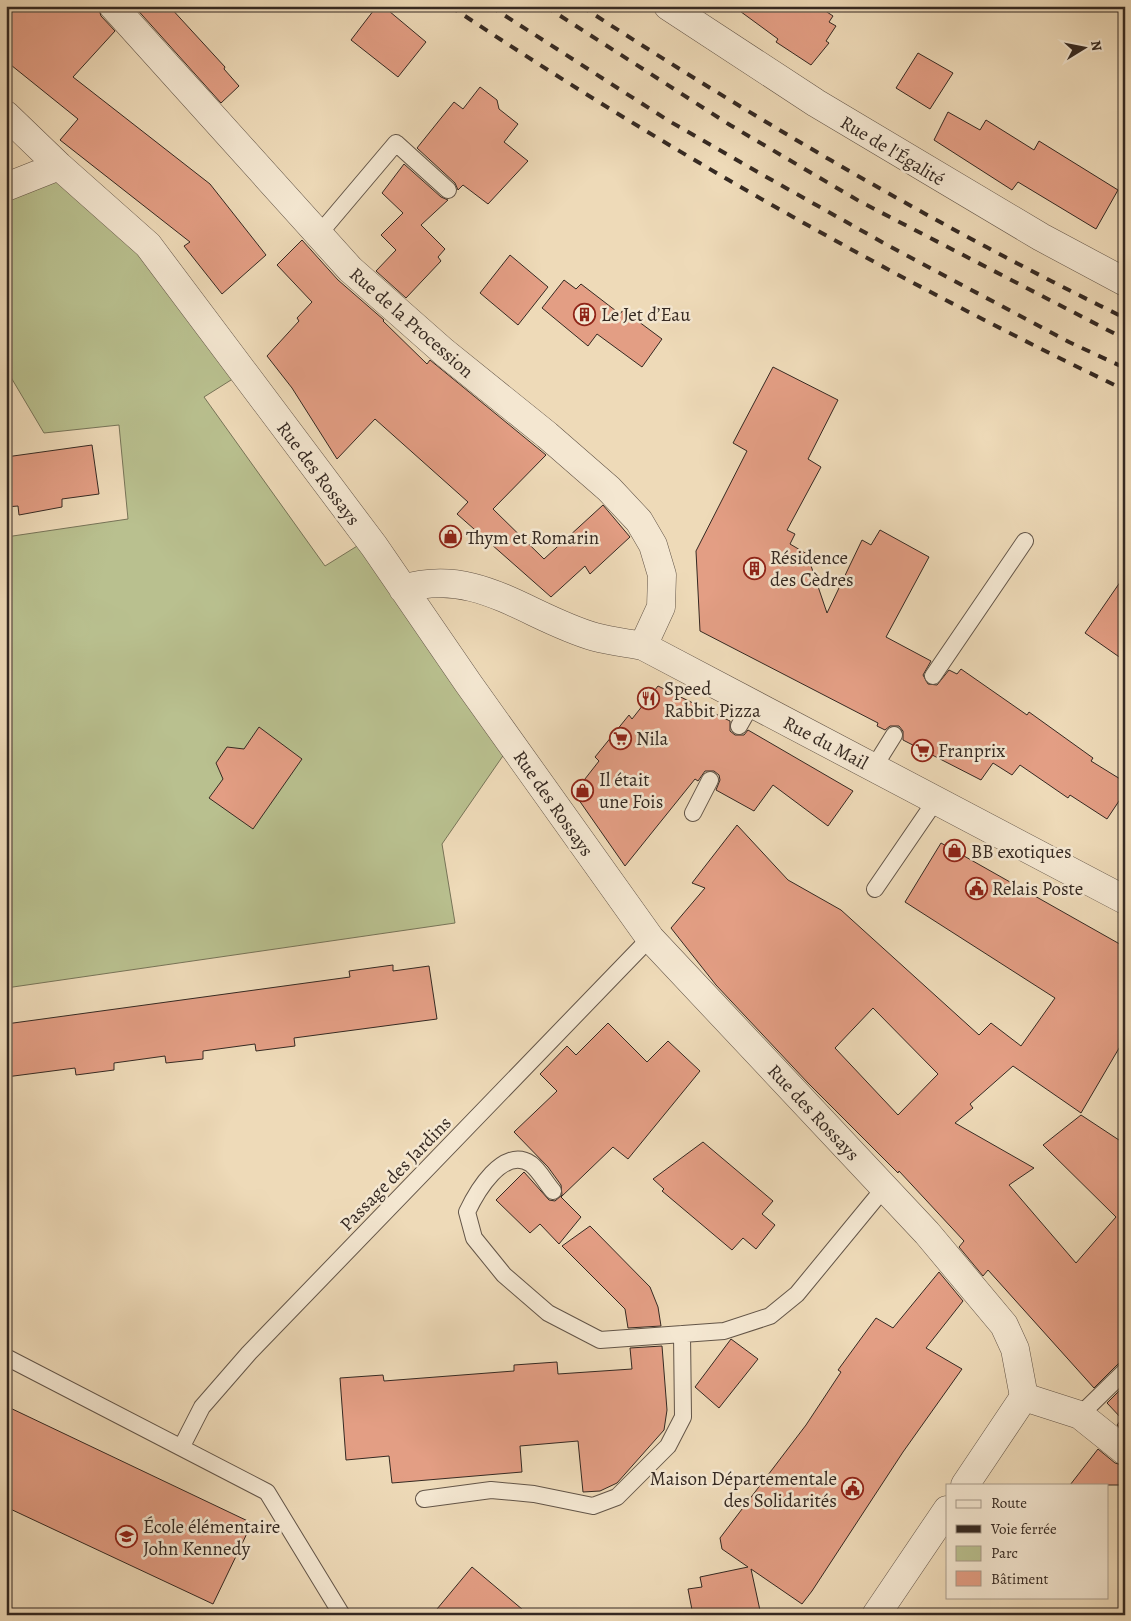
<svg xmlns="http://www.w3.org/2000/svg" width="1131" height="1621" font-family="Alegreya,serif">
<rect width="100%" height="100%" fill="#eedab8"/>
<filter id="stains"><feTurbulence type="fractalNoise" baseFrequency=".004" numOctaves="4"/><feColorMatrix values="0 0 0 0 .2 0 0 0 0 .09 0 0 0 0 .02 0 0 0 .5 -.17"/></filter>
<radialGradient id="worn" r=".72"><stop offset=".6" stop-color="#630" stop-opacity="0"/><stop offset="1" stop-color="#630" stop-opacity=".3"/></radialGradient>
<path fill="#b9c08f" stroke="#777458" d="M50 174 144 247 239 375 204 397 325 566 362 543 507 750 442 844 455 923 6 988V537L128 519 119 425 44 433 6 369V192Z"/>
<path fill="#e39e84" stroke="#352922" fill-rule="evenodd" d="M6 6H98L101 16 115 31 73 77 210 184 266 255 222 294 184 246 190 242 60 140 78 119 6 61Z
M134 6H169L225 67 224 69 239 86 221 103Z
M377 6H383L426 42 398 77 351 40Z
M733 6H818L833 16 829 22 836 26 826 41 829 43 811 65 776 42 778 39Z
M918 53 953 73 930 109 896 88Z
M480 87 497 100 499 109 518 124 504 142 528 161 488 204 463 185 458 190 455 183 417 148 454 102 463 109Z
M948 112 980 130 986 120 1034 150 1039 141 1118 190 1096 229 1018 182 1012 190 934 140Z
M404 164 441 197 448 200 421 225 445 249 438 257 441 261 406 298 376 271 396 250 381 235 403 213 382 193Z
M302 240 338 280 384 320 383 321 427 364 430 360 546 455 493 509 544 559 603 505 630 537 590 574 585 566 551 597 457 514 468 502 375 419 337 459 292 388 267 356 299 321 297 318 312 302 277 265Z
M510 255 548 287 518 325 480 293Z
M564 280 576 289 581 284 620 314 623 310 662 339 642 367 597 334 588 346 542 308Z
M773 367 838 400 808 459 821 467 787 530 795 534 790 544 807 554 827 613 862 540 871 545 880 530 929 557 886 637 931 661 923 675 928 684 937 685 949 670 957 674 961 669 1027 715 1029 712 1093 758 1091 761 1125 782V792L1107 819 1070 795 1068 798 1020 765 1012 775 993 763 981 780 903 740V731L899 726H890L885 730 877 726 878 723 700 631 696 551 747 451 733 443Z
M92 445 99 494 62 499V507L19 515 18 506 6 507V457Z
M1125 575V661L1085 633Z
M658 686 730 721V731L735 735H744L748 730 853 791 828 826 773 785 754 811 716 790 720 780 719 775 714 771H705L698 781 695 779 625 866 574 793 599 761 595 757 629 715 632 719Z
M259 727 302 759 253 829 209 798 223 779 216 763 227 747 244 749Z
M737 825 788 880 841 910 979 1035 991 1023 1021 1046 1055 998 905 902 941 843 1125 947V1038L1081 1113 1013 1066 970 1104 973 1108 955 1123 1034 1168 1009 1185 1076 1263 1116 1217 1043 1145 1081 1115 1125 1144V1361L1118 1364 1094 1388 988 1270 983 1276 959 1247 964 1241 899 1171 898 1173 808 1083 716 985 671 928 705 888 692 883ZM873 1008 938 1074 898 1115 835 1048Z
M393 965V971L429 966 437 1019 294 1038 295 1046 256 1051 255 1044 203 1051V1059L166 1063 165 1056 114 1063V1070L76 1075 75 1068 6 1077V1024L350 977 349 971Z
M608 1023 647 1062 668 1041 700 1071 628 1159 613 1147 561 1197 581 1217 559 1244 540 1224 530 1233 496 1200 524 1172 549 1200 555 1201 562 1195 561 1185 548 1167 514 1132 557 1091 540 1074 567 1046 576 1055Z
M703 1142 773 1201 762 1214 775 1225 756 1249 743 1238 732 1250 662 1191 664 1189 653 1179Z
M590 1226 650 1287 658 1307 661 1326 628 1328 625 1309 562 1246Z
M939 1272 963 1301 926 1348 962 1369 903 1452 812 1591 802 1604 751 1569 761 1615H693L688 1589 702 1587 700 1577 748 1567 722 1549 720 1538 806 1425 841 1372 838 1370 876 1318 893 1328Z
M731 1339 758 1359 719 1408 695 1387Z
M662 1346 667 1410 664 1430 617 1483 600 1491 583 1492 578 1441 520 1446 522 1472 392 1483 389 1456 346 1460 340 1378 383 1375 384 1381 514 1371V1365L557 1362 558 1374 632 1369 630 1348Z
M1125 1385V1431L1117 1425 1122 1419 1107 1403Z
M6 1406 252 1523 213 1604 6 1507Z
M1098 1449 1115 1463 1125 1466V1485H1070Z
M472 1567 529 1615H432Z"/>
<g fill="none" stroke-linecap="round" stroke-linejoin="round">
<defs>
<path id="service" d="M319 234 396 143 448 190
M933 676 1025 541
M739 726 752 703
M874 767 894 735
M693 813 710 780
M875 889 936 800
M553 1191C546 1183 539 1170 531 1164 503 1145 476 1193 467 1212L474 1238 504 1275 548 1313 600 1340 724 1331 770 1316 797 1294 885 1187
M6 1357 267 1492 342 1615
M1080 1415 1125 1371
M182 1446 202 1407 249 1353 650 938
M424 1499 491 1490 534 1494 593 1506 617 1497 668 1446 683 1417 682 1334"/>
<path id="minor" d="M113 6 350 269 444 352 547 435 609 489 639 521 653 545 662 575 661 607 643 646
M668 6 816 103 1041 237 1125 282
M6 115 59 166 148 245 374 546 468 683 650 938 927 1233 1004 1325 1015 1349 1024 1397
M6 187 59 166
M403 589C477 566 528 618 595 637 610 641 627 643 643 646L1125 900"/>
<path id="tertiary" d="M965 1485 1024 1397 1080 1415 1125 1451
M876 1615 947 1510"/>
</defs>
<use href="#service" stroke="#635548" stroke-width="18"/>
<use href="#minor" stroke="#635548" stroke-width="29"/>
<use href="#tertiary" stroke="#635548" stroke-width="29"/>
<use href="#service" stroke="#f4e7d1" stroke-width="16"/>
<use href="#minor" stroke="#f4e7d1" stroke-width="28"/>
<use href="#tertiary" stroke="#f4e7d1" stroke-width="28"/>
<path stroke="#352922" stroke-width="4" stroke-dasharray="9 9" stroke-linecap="butt" d="M450 6C665 150 892 278 1125 390
M490 6 669 121 770 179 889 246 1069 342 1125 368
M545 6 730 125 859 201 1125 339
M581 6C756 120 937 226 1125 318"/>
</g>
<defs>
<symbol id="building-ring" viewBox="-11 -11 22 22"><circle r="9.5" fill="#f4e7d1" stroke="#8f2418" stroke-width="1.5"/><path d="M-4-6H4V6H1V3H-1V6H-4ZM-2.5-4.3h1.7v1.8h-1.7ZM.8-4.3h1.7v1.8H.8ZM-2.5-1h1.7V.8h-1.7ZM.8-1h1.7V.8H.8Z" fill="#8f2418"/></symbol>
<symbol id="shop-ring" viewBox="-11 -11 22 22"><circle r="9.5" fill="#f4e7d1" stroke="#8f2418" stroke-width="1.5"/><path d="M-5-2.5h2.3a2.7 3.5 0 0 1 5.4 0H5L5.5 6h-11ZM-1.5-2.5h3a1.5 2.3 0 0 0-3 0Z" fill="#8f2418"/></symbol>
<symbol id="restaurant-ring" viewBox="-11 -11 22 22"><circle r="9.5" fill="#f4e7d1" stroke="#8f2418" stroke-width="1.5"/><path d="M-5-6h1v4h1v-4h1v4h1v-4h1v5L-1.5 .5V6h-2V.5L-5-1ZM5-6V6H3V1.5H1.5Q1.5-4 5-6Z" fill="#8f2418"/></symbol>
<symbol id="supermarket-ring" viewBox="-11 -11 22 22"><circle r="9.5" fill="#f4e7d1" stroke="#8f2418" stroke-width="1.5"/><path d="M-6-5.5h2.5l.6 2H6L4.5 2H-2.5L-4.4-4H-6ZM-1.5 3.2a1.3 1.3 0 1 0 .1 0ZM3 3.2a1.3 1.3 0 1 0 .1 0Z" fill="#8f2418"/></symbol>
<symbol id="civic-ring" viewBox="-11 -11 22 22"><circle r="9.5" fill="#f4e7d1" stroke="#8f2418" stroke-width="1.5"/><path d="M-.6-6.5H3V-4.5H.6V-3L4-1V1h2V6H-6V1h2V-1L-.6-3ZM-1.2 2.5V6h2.4V2.5Z" fill="#8f2418"/></symbol>
<symbol id="school-ring" viewBox="-11 -11 22 22"><circle r="9.5" fill="#f4e7d1" stroke="#8f2418" stroke-width="1.5"/><path d="M0-5L7-2L0 1L-7-2ZM-4 1L0 2.5L4 1V4Q0 6-4 4Z" fill="#8f2418"/></symbol>
</defs>
<g fill-rule="evenodd">
<use href="#building-ring" x="572" y="302" width="25" height="25"/>
<use href="#shop-ring" x="438" y="524" width="25" height="25"/>
<use href="#building-ring" x="742" y="556" width="25" height="25"/>
<use href="#restaurant-ring" x="636" y="686" width="25" height="25"/>
<use href="#supermarket-ring" x="608" y="726" width="25" height="25"/>
<use href="#supermarket-ring" x="910" y="738" width="25" height="25"/>
<use href="#shop-ring" x="570" y="778" width="25" height="25"/>
<use href="#shop-ring" x="942" y="838" width="25" height="25"/>
<use href="#civic-ring" x="964" y="876" width="25" height="25"/>
<use href="#civic-ring" x="840" y="1476" width="25" height="25"/>
<use href="#school-ring" x="114" y="1524" width="25" height="25"/>
</g>
<g text-anchor="middle" stroke-width="5" stroke-linejoin="round" paint-order="stroke">
<g font-size="19" fill="#352922" stroke="#f4e7d1">
<text transform="translate(893 150) rotate(31)" y="7">Rue de l'Égalité</text>
<text transform="translate(412 322) rotate(41)" y="7">Rue de la Procession</text>
<text transform="translate(319 473) rotate(53)" y="7">Rue des Rossays</text>
<text transform="translate(826 742) rotate(28)" y="7">Rue du Mail</text>
<text transform="translate(554 803) rotate(55)" y="7">Rue des Rossays</text>
<text transform="translate(814 1112) rotate(47)" y="7">Rue des Rossays</text>
<text transform="translate(395 1173) rotate(-46)" y="7">Passage des Jardins</text>
</g>
<g font-size="19" fill="#352922" stroke="#f4e7d1" text-anchor="start">
<text x="601" y="321">Le Jet d’Eau</text>
<text x="466" y="544">Thym et Romarin</text>
<text x="770" y="564">Résidence<tspan x="770" dy="22">des Cèdres</tspan></text>
<text x="664" y="695">Speed<tspan x="664" dy="22">Rabbit Pizza</tspan></text>
<text x="636" y="745">Nila</text>
<text x="938" y="757">Franprix</text>
<text x="599" y="786">Il était<tspan x="599" dy="22">une Fois</tspan></text>
<text x="971" y="858">BB exotiques</text>
<text x="992" y="895">Relais Poste</text>
<text x="837" y="1485" text-anchor="end">Maison Départementale<tspan x="837" dy="22">des Solidarités</tspan></text>
<text x="143" y="1533">École élémentaire<tspan x="143" dy="22">John Kennedy</tspan></text>
</g>
</g>
<rect width="1131" height="1621" fill="none" stroke="#eedab8" stroke-width="25"/>
<rect x="8" y="8" width="1116" height="1606" fill="none" stroke="#352922" stroke-width="2.5"/>
<rect x="12" y="12" width="1106" height="1596" fill="none" stroke="#352922"/>
<rect x="946" y="1484" width="162" height="115" fill="#f4e7d1" stroke="#a89b8b"/>
<rect x="956" y="1500" width="25" height="8" fill="#f4e7d1" stroke="#a89b8b"/>
<text x="991" y="1508" font-size="15" fill="#352922">Route</text>
<rect x="956" y="1525" width="25" height="8" fill="#352922" stroke="#a89b8b"/>
<text x="991" y="1534" font-size="15" fill="#352922">Voie ferrée</text>
<rect x="956" y="1546" width="25" height="15" fill="#b9c08f" stroke="#a89b8b"/>
<text x="991" y="1558" font-size="15" fill="#352922">Parc</text>
<rect x="956" y="1571" width="25" height="15" fill="#e39e84" stroke="#a89b8b"/>
<text x="991" y="1584" font-size="15" fill="#352922">Bâtiment</text>
<g transform="translate(1084 48) rotate(80)" stroke="#f4e7d1" stroke-width="4" paint-order="stroke">
<path d="M0-4L9 19L0 12L-9 19Z" fill="#352922"/>
<text y="-8" font-size="14" font-weight="bold" text-anchor="middle" fill="#352922">N</text>
</g>
<rect width="100%" height="100%" filter="url(#stains)"/>
<rect width="100%" height="100%" fill="url(#worn)"/>
</svg>
